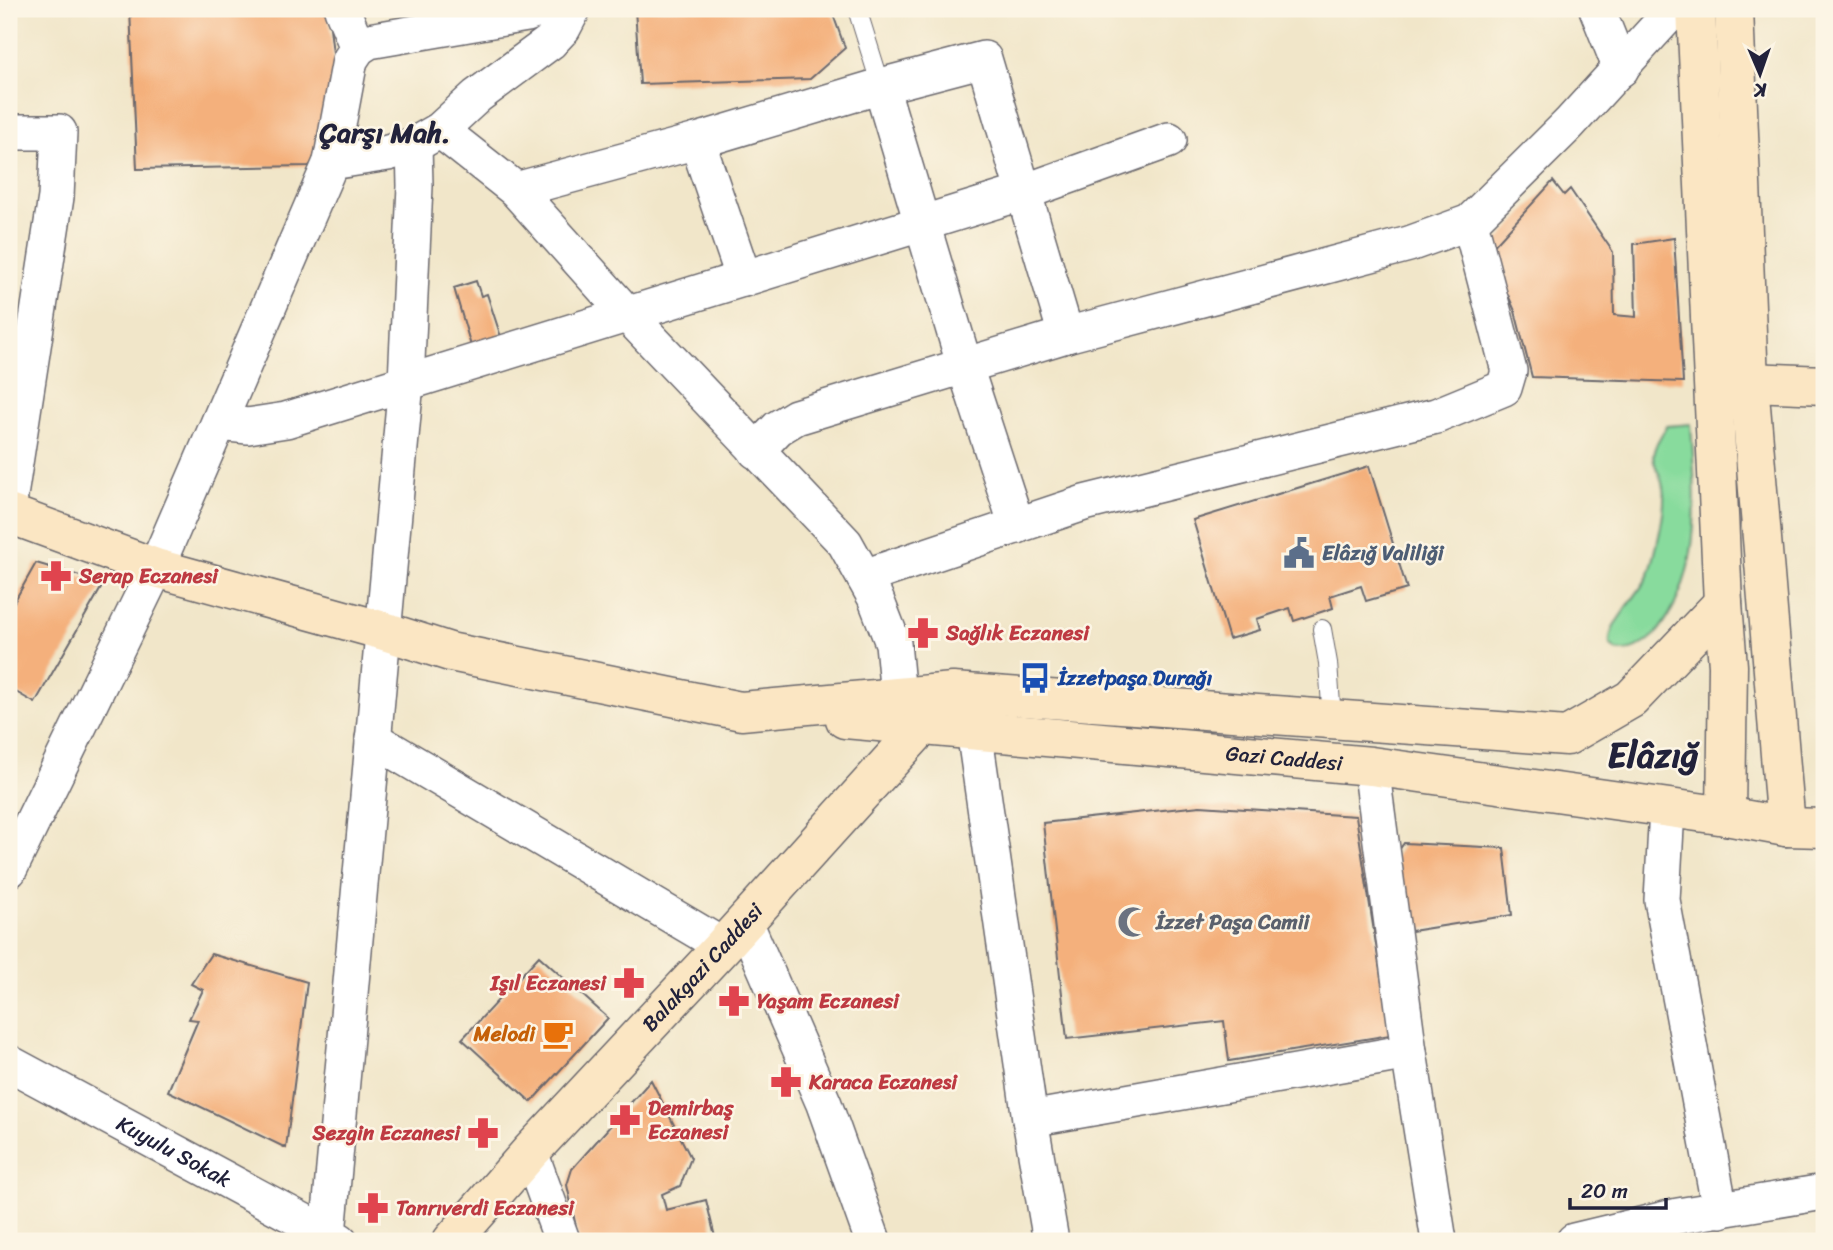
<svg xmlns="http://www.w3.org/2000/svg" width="1833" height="1250" font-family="Sriracha,sans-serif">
<rect width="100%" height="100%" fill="#fcf5e5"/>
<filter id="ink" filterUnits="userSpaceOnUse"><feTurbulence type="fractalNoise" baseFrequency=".0143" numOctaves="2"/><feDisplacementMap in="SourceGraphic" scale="14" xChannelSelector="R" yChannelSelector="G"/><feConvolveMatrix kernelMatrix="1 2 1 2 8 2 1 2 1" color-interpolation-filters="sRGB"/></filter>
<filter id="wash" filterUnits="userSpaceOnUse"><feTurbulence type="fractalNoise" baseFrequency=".00686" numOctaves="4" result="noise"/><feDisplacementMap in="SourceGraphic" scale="28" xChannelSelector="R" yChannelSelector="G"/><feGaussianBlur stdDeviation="1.57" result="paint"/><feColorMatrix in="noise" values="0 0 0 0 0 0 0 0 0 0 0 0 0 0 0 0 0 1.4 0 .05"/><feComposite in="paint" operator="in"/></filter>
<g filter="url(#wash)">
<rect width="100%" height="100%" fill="#f1e6c9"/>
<path fill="#88db9d" stroke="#557e6c" stroke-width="2" d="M1691 424C1695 487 1703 558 1669 615 1662 626 1657 635 1645 643 1635 649 1627 653 1615 650L1610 644C1606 623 1646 591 1652 565 1657 546 1665 515 1664 496 1662 458 1639 468 1667 426Z"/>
<g id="blocks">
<path fill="#f4b07c" d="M130 9H326L329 19 335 71 319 156 309 166 137 169Z
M635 9H831L845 48 810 79 640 84Z
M1553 181 1564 195 1570 189 1613 252 1614 315 1636 317 1634 244 1674 238 1683 382 1532 377 1515 311 1489 251Z
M476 281 481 296 487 294 501 337 471 346 454 288Z
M1369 466 1407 589 1366 601 1361 586 1330 596 1333 608 1294 621 1290 608 1257 619 1260 630 1229 639 1193 520Z
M36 563 104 583 35 703 9 688V611Z
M1200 806 1356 816 1390 1035 1229 1061 1224 1021 1067 1039 1043 823Z
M1404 843 1504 848 1512 915 1411 931 1395 856Z
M211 954 307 982 286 1148 168 1091 198 1020 189 1019 203 990 191 984Z
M539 956 608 1018 531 1102 462 1039Z
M651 1080 691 1158 680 1186 662 1194 666 1210 706 1200 716 1241H579L567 1185 572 1169Z"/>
</g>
</g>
<g filter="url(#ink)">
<use href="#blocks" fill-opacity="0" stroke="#6a676d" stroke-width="2"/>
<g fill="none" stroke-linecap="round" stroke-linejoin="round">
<defs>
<path id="lane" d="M857 9 881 86
M1322 629 1328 663 1332 719"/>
<g id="street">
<path d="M342 9 358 48"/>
<path d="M1597 9 1621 69"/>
<path d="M881 86 965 367 1017 526"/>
<path d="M440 130 516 190 628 315 845 543 875 597 893 643 898 697"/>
<path d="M9 132H59L56 197 9 502"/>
<path d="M697 141 744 279"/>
<path d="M331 162 388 153 414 145 440 130 477 96 550 42 563 28 573 9"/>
<path d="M516 190 697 141 881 86 984 59 1066 335"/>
<path d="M219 423 248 426 286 420 1024 192 1169 140"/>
<path d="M756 451 778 428 796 417 1066 335 1409 244 1470 222 1569 124 1674 9"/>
<path d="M864 577 1084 503 1436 416 1504 388 1509 371 1470 222"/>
<path d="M974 730 1030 1119 1051 1241"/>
<path d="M373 739 723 946"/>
<path d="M1371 766 1409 1052 1439 1241"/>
<path d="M1667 809 1662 900 1720 1210"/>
<path d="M9 870 156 568 331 162 350 60 358 48 369 41 527 14 541 9"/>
<path d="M745 922 824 1104 873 1241"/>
<path id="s1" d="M9 1063 340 1241"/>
<path d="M1030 1119 1409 1052"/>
<path d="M530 1152 562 1240 561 1241"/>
<path d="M328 1234 406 382 415 186 414 145"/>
<path d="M1574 1241 1678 1216 1824 1192"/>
</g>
<g id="secondary">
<path d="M1696 9 1723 603 1728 666 1726 816"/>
<path d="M1734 9 1749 382 1786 827"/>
<path d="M1725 384 1749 382 1824 385"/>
<path d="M9 514 156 568 384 631 450 652 741 711 953 692 1567 736 1631 699 1723 603"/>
<path id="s2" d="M845 719 1371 766 1726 816 1786 827 1824 828"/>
<path id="s3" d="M452 1241 530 1152 723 946 934 713"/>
</g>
</defs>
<use href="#lane" stroke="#6a676d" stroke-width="20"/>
<use href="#street" stroke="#6a676d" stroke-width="38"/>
<use href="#secondary" stroke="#6a676d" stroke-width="41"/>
<use href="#lane" stroke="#fff" stroke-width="18"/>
<use href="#street" stroke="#fff" stroke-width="35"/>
<use href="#secondary" stroke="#fbe6c3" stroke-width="38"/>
</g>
</g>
<defs>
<symbol id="civic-bare" viewBox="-9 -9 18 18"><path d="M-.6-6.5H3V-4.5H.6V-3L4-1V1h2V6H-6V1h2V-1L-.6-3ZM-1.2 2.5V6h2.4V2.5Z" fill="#5c6f8a" stroke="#fcf5e5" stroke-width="2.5" paint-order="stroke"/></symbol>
<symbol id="pharmacy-bare" viewBox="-9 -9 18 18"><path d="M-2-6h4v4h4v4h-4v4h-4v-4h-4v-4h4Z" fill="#e0444e" stroke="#fcf5e5" stroke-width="2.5" paint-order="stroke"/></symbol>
<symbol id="bus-bare" viewBox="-9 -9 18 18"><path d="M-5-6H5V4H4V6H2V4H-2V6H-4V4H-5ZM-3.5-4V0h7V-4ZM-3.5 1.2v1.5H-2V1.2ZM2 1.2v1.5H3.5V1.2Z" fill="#1a4fb4" stroke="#fcf5e5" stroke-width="2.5" paint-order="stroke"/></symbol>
<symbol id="mosque-bare" viewBox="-9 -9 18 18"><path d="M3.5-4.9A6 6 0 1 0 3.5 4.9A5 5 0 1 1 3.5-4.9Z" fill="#6b7280" stroke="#fcf5e5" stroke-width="2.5" paint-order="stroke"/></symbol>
<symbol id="cafe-bare" viewBox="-9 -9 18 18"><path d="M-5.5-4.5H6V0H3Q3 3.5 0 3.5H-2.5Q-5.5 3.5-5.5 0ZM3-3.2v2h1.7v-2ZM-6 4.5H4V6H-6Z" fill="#e8710a" stroke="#fcf5e5" stroke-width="2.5" paint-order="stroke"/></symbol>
</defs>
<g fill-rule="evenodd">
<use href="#civic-bare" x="1277" y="531" width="44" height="44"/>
<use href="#pharmacy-bare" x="34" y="554" width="44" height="44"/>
<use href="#pharmacy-bare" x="901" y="611" width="44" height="44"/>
<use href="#bus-bare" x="1013" y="656" width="44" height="44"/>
<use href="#mosque-bare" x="1111" y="900" width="44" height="44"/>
<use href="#pharmacy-bare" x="607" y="961" width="44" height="44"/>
<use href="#pharmacy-bare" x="712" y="979" width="44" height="44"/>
<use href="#cafe-bare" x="536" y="1012" width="44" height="44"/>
<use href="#pharmacy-bare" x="764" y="1060" width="44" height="44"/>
<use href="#pharmacy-bare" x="603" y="1098" width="44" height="44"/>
<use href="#pharmacy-bare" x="461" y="1111" width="44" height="44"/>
<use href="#pharmacy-bare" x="351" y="1186" width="44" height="44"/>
</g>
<g text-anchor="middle" stroke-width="5" stroke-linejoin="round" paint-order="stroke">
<g font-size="21" font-weight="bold" fill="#4e5e75" stroke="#fcf5e5" text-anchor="start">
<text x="1322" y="560">Elâzığ Valiliği</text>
</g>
<g font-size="21" font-weight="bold" fill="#be3a42" stroke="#fcf5e5" text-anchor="start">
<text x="79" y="583">Serap Eczanesi</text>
<text x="946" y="640">Sağlık Eczanesi</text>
<text x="606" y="990" text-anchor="end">Işıl Eczanesi</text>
<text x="757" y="1008">Yaşam Eczanesi</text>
<text x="809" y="1089">Karaca Eczanesi</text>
<text x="648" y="1115">Demirbaş<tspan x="648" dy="24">Eczanesi</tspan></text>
<text x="460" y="1140" text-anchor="end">Sezgin Eczanesi</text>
<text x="396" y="1215">Tanrıverdi Eczanesi</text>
</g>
<g font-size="21" font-weight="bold" fill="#164399" stroke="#fcf5e5" text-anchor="start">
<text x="1058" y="685">İzzetpaşa Durağı</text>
</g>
<g font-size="21" fill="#22223b" stroke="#fcf5e5">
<text dy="7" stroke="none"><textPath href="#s2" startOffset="441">Gazi Caddesi</textPath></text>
<text dy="7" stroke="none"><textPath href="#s3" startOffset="371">Balakgazi Caddesi</textPath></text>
<text dy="7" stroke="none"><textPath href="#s1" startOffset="187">Kuyulu Sokak</textPath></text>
</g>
<g font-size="21" font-weight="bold" fill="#5b616d" stroke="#fcf5e5" text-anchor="start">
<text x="1156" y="929">İzzet Paşa Camii</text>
</g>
<g font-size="21" font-weight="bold" fill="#c56008" stroke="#fcf5e5" text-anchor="end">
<text x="535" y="1041">Melodi</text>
</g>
<g font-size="28" font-weight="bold" fill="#22223b" stroke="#fcf5e5">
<text x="385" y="142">Çarşı Mah.</text>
</g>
<g font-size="35" font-weight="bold" fill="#22223b" stroke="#fcf5e5">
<text x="1653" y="767">Elâzığ</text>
</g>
</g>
<rect width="1833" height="1250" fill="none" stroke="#fcf5e5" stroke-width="35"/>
<g transform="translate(1760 74) rotate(178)" stroke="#fcf5e5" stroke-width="5" paint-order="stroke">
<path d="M0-5L12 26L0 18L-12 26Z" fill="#22223b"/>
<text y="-10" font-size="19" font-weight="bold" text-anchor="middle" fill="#22223b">K</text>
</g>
<path d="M1570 1198v10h96v-10" fill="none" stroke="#22223b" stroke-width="3.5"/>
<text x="1581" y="1198" font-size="21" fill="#22223b" stroke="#fcf5e5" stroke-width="5" paint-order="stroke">20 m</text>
</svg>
